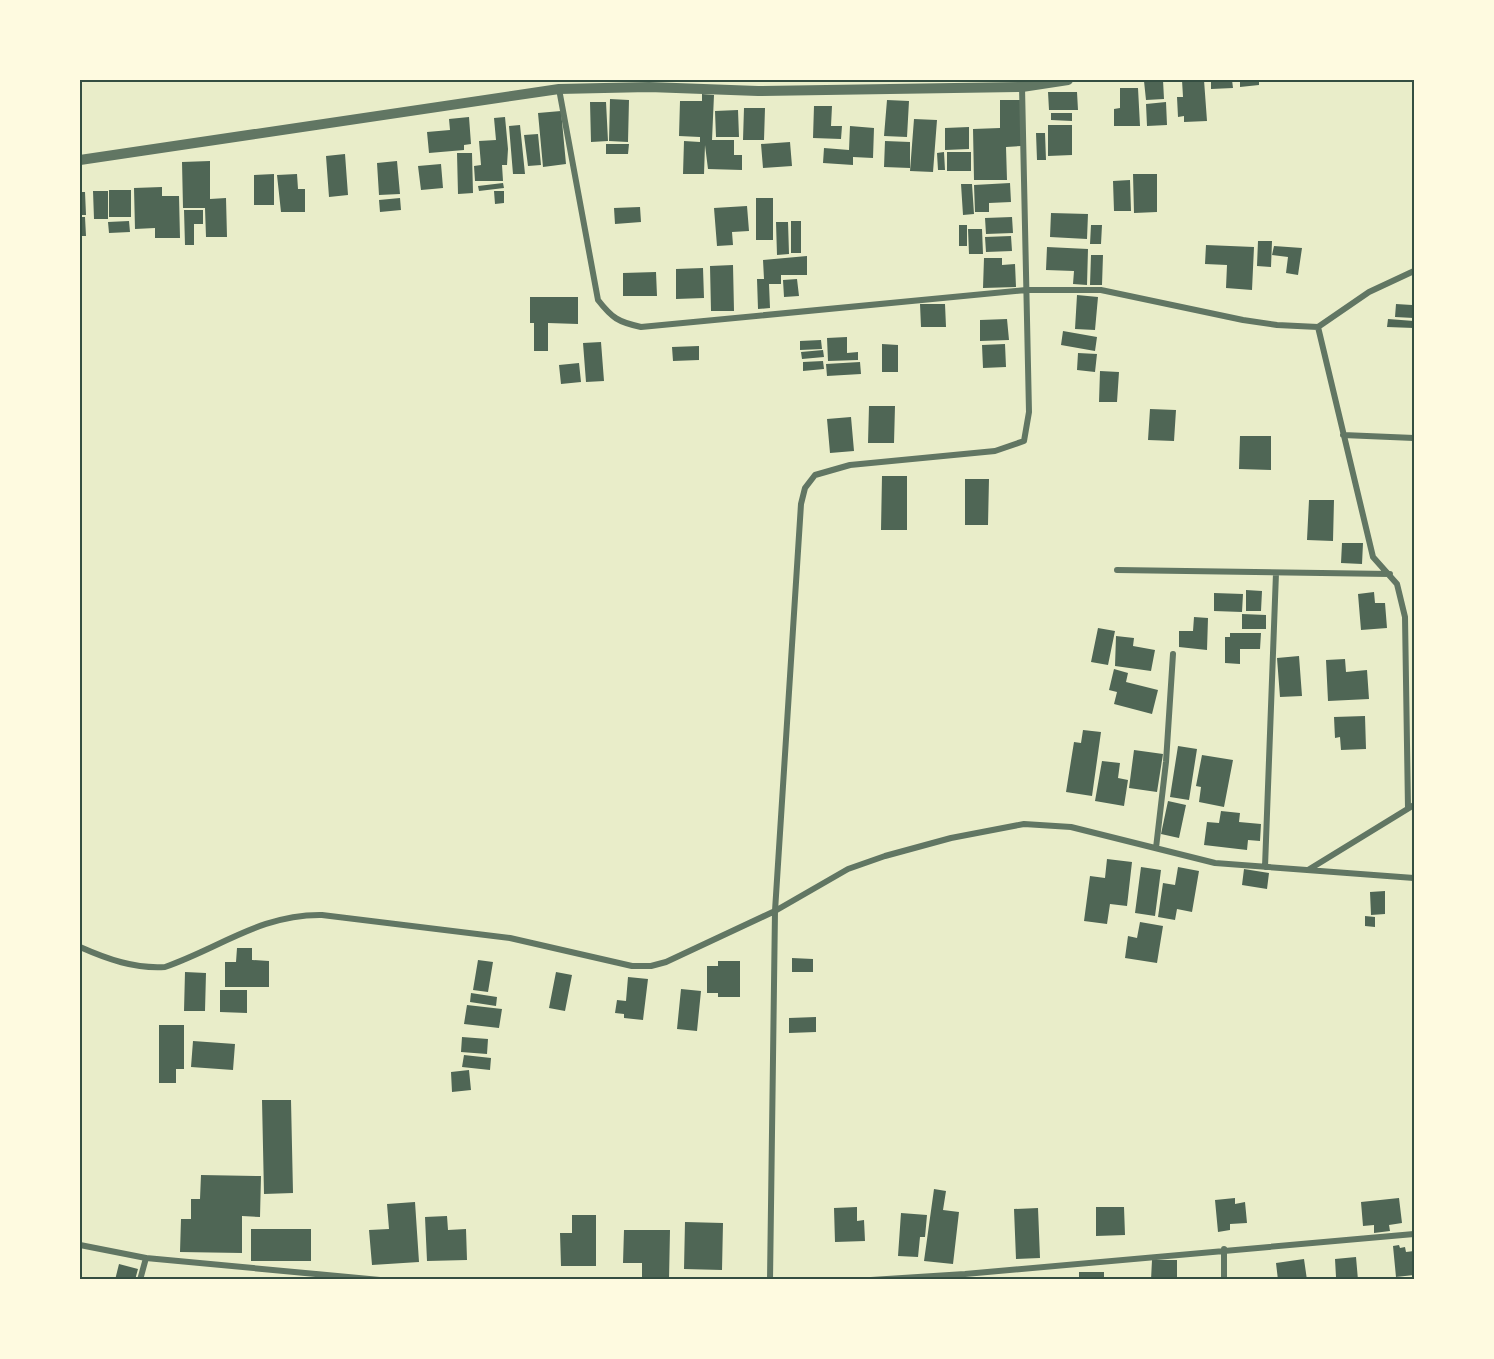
<svg xmlns="http://www.w3.org/2000/svg" width="1494" height="1359" font-family="Montserrat,sans-serif">
<rect width="100%" height="100%" fill="#e9edc9"/>
<path fill="#4f6655" d="M1163 80 1164 99 1146 100 1144 81Z
M1182 80H1204L1207 121 1184 122V116L1178 117 1177 97H1183Z
M1211 80H1232L1233 88 1211 89Z
M1240 80H1259V85L1240 87Z
M1120 88H1138L1140 126H1114V109L1120 108Z
M1048 92H1077L1078 110H1049Z
M702 94 714 95 712 140H734V155H742V170L708 169 705 145 704 174H683L684 141 700 142V137L679 136 680 101H702Z
M610 99 629 100 628 142 609 141Z
M887 100 909 101 907 137 884 136Z
M1000 100H1021V146L1006 147 1007 180H974L973 129 1000 128Z
M590 102H606L608 141 591 142Z
M1166 102 1167 125 1147 126 1146 104Z
M814 106H832L831 126H842L841 139 813 138Z
M744 108H765L764 140H743Z
M738 110 739 137H716L715 111Z
M561 111 566 164 543 167 538 113Z
M1051 113H1072V121L1051 120Z
M469 117 471 144 464 145V150L429 153 427 132 450 130 449 119Z
M505 117 508 149 507 165H502L503 181H475L474 166 481 165 479 141 496 140 494 118Z
M914 119 937 120 933 172 910 171Z
M520 125 525 174H513L509 126Z
M1048 125H1072V155L1048 156Z
M850 126 874 128 873 158 853 157V165L823 163 824 148 849 150Z
M969 127V149L945 150V128Z
M1036 133H1045L1046 160H1037Z
M538 134 541 165 528 166 524 135Z
M885 141 910 142V168L884 167Z
M790 142 792 166 763 168 761 144Z
M606 144H629L628 154H606Z
M944 152 945 170H938L937 153Z
M947 152H971V171H947Z
M457 153H472L473 193 458 194Z
M345 154 348 195 329 197 326 156Z
M210 161V199L226 198 227 237H206L205 208H183L182 162Z
M397 161 400 194 379 195 377 163Z
M441 164 443 188 421 190 418 166Z
M274 174V205H254V175Z
M297 174 298 189H305V212H281L277 175Z
M1133 174H1157V212L1134 213Z
M1130 180 1131 211H1114L1113 181Z
M503 183 504 188 479 191 478 186Z
M1010 183 1011 202 989 203V212H975L974 185Z
M961 184H972L974 214 963 215Z
M162 187V196H179L180 238H155V228L135 229 134 188Z
M109 190H131V217H109Z
M93 191H108V219H94Z
M494 191H504V203L495 204Z
M80 192H85L86 215H80Z
M400 198 401 210 380 212 379 200Z
M756 198H773V240H756Z
M747 206 749 231 732 232 733 245 717 246 714 208Z
M640 207 641 222 615 224 614 208Z
M184 210H203V224H194V245H185Z
M1051 213 1088 214 1087 239 1050 237Z
M80 217H85L86 236H80Z
M1012 217 1013 233 986 234 985 218Z
M129 221 130 232 109 233 108 222Z
M791 221H801V253H791Z
M776 222H788L789 254 777 255Z
M959 225H967V246H959Z
M1091 225H1102L1101 244H1090Z
M968 229H982L983 254H969Z
M1011 236 1012 251 986 252 985 237Z
M1258 241H1272L1271 267 1257 266Z
M1206 245 1254 247 1252 290 1226 288 1227 265 1205 264Z
M1274 246 1302 248 1298 275 1286 273 1288 257 1272 255Z
M1047 247 1088 249 1087 285 1073 284 1074 271 1046 270Z
M1091 255H1103L1102 285H1090Z
M807 256V275H781V284H769L770 308 758 309 757 279H764L763 260Z
M984 258H1002V265L1015 264 1016 287 983 288Z
M733 265 734 311H711L710 266Z
M703 268 704 298 676 299V269Z
M656 272 657 296H623V273Z
M797 279 799 296 784 297 783 280Z
M1413 288 1414 318 1395 317 1396 304 1412 305Z
M1077 295 1098 297 1095 330 1075 329Z
M530 297H578V324L548 323V351H534V323H530Z
M920 304H945L946 327H921Z
M1007 319 1009 340 980 341V320Z
M1388 319 1414 321V328L1387 327Z
M1063 331 1097 337 1095 351 1061 345Z
M847 337V353L858 352V360L828 361 827 338Z
M821 340 822 349 800 350V341Z
M601 342 604 381 586 382 583 343Z
M882 344 898 345V372H882Z
M1005 344 1006 367 983 368 982 345Z
M699 346V360L673 361 672 347Z
M823 350 824 357 802 359 801 352Z
M1078 353 1097 354 1095 372 1077 370Z
M823 361 824 369 803 371V362Z
M860 362 861 374 827 376 826 364Z
M579 363 581 382 561 384 559 365Z
M1100 371 1119 372 1117 402H1099Z
M869 406H895L894 443H868Z
M1150 409 1176 410 1174 441 1148 440Z
M851 417 854 451 830 453 827 419Z
M1240 436H1271V470L1239 469Z
M882 476H907V530H881Z
M965 479H989L988 525H965Z
M1309 500H1334L1333 541 1307 540Z
M1342 543H1363L1362 564 1341 563Z
M1246 590 1262 591 1261 611H1246Z
M1374 592 1375 603H1385L1387 628 1361 630 1358 594Z
M1214 593 1243 594 1242 612 1214 611Z
M1242 614 1266 615V629H1242Z
M1194 617 1208 618 1207 650 1179 647V631H1193Z
M1098 628 1115 631 1108 665 1091 662Z
M1230 633H1261L1260 649H1240V664L1225 663V637H1230Z
M1116 636 1134 638 1133 646 1155 650 1151 671 1115 666Z
M1299 656 1302 696 1280 697 1277 658Z
M1345 659 1346 672 1367 670 1369 699 1328 701 1326 660Z
M1114 669 1128 673 1126 682 1158 690 1152 714 1114 704 1117 692 1109 690Z
M1365 716 1366 749 1341 750 1340 737 1335 738 1334 717Z
M1083 730 1101 732 1092 796 1066 792 1074 742 1081 743Z
M1178 746 1197 749 1189 800 1170 797Z
M1134 750 1163 754 1157 792 1129 788Z
M1202 755 1233 760 1224 807 1199 802 1201 787 1196 786Z
M1102 761 1120 763 1118 778 1128 780 1124 806 1095 801Z
M1168 801 1186 805 1179 838 1161 834Z
M1221 811 1240 813 1239 822 1261 824 1260 841 1248 840 1247 850 1204 845 1207 822 1219 823Z
M1107 859 1132 862 1127 906 1110 904 1107 924 1084 921 1090 876 1105 878Z
M1141 867 1161 870 1155 916 1135 913Z
M1178 867 1199 871 1192 912 1177 909 1175 920 1158 917 1163 883 1175 885Z
M1244 869 1269 873 1267 889 1242 885Z
M1385 891V914L1371 915 1370 892Z
M1365 916 1375 917V927L1365 926Z
M1140 922 1163 926 1157 963 1125 958 1128 936 1137 938Z
M237 948H252V960L269 961V987H225V962H236Z
M792 958 813 959V972H792Z
M478 960 493 962 488 992 473 990Z
M718 961H740V997H718V993H707V966H718Z
M185 972 206 973 205 1011H184Z
M556 972 572 975 565 1011 549 1008Z
M628 977 648 979 643 1020 624 1018V1014L615 1013 617 1000 626 1001Z
M681 989 701 991 697 1031 677 1029Z
M220 990H247V1013L220 1012Z
M471 993 497 997 496 1006 470 1002Z
M467 1005 502 1009 499 1028 464 1024Z
M816 1017V1032L789 1033V1018Z
M159 1025H184V1069H176V1083H159Z
M462 1037 488 1039 487 1054 461 1052Z
M193 1041 235 1044 233 1070 191 1067Z
M464 1055 491 1058 490 1070 462 1067Z
M469 1070 471 1090 452 1092 451 1072Z
M262 1100H291L293 1193 264 1194Z
M201 1175 261 1176 260 1217 242 1216V1253L180 1252 181 1219H191V1199H200Z
M934 1189 946 1191 943 1210 959 1212 953 1264 924 1261Z
M1235 1198V1204L1245 1202 1247 1223 1230 1224V1230L1218 1232 1215 1200Z
M1399 1198 1402 1223 1389 1225 1390 1231 1374 1233V1225L1363 1226 1361 1202Z
M415 1202 419 1262 372 1265 369 1230 389 1229 387 1204Z
M857 1207V1221L864 1220 865 1241 835 1242 834 1208Z
M1096 1207H1124L1125 1235 1096 1236Z
M1038 1208 1040 1258 1016 1259 1014 1209Z
M901 1213 927 1215 925 1237H920L918 1257 898 1256Z
M572 1215H596V1266H561L560 1233H572Z
M447 1216 448 1230 466 1229 467 1260 427 1261 425 1217Z
M685 1222 723 1223 722 1270 684 1269Z
M251 1229H311V1261H251Z
M624 1230H670L669 1280H642V1263H623Z
M1399 1245 1400 1248 1405 1247 1406 1252 1414 1251V1275L1396 1277 1393 1246Z
M1356 1257 1358 1280H1331L1336 1277 1335 1259Z
M1304 1259 1307 1280H1278L1276 1263Z
M1152 1260H1177V1280H1151Z
M119 1264 138 1269 135 1280H115Z
M1079 1272H1104V1280H1079Z"/>
<g fill="none" stroke-linecap="round" stroke-linejoin="round">
<path stroke="#617663" stroke-width="6" d="M559 89 598 300C612 318 618 322 641 327L1026 290H1101L1243 320 1277 325 1318 327 1369 292 1414 271
M1318 327 1373 557 1397 584 1405 617 1408 808
M1343 435 1414 438
M1117 570 1390 574
M1156 848 1166 762 1173 654
M1265 867 1276 573
M1308 870 1414 805
M80 947C107 959 135 969 165 967 220 948 261 914 322 915L510 938 632 966H651L666 962 775 911 848 869 885 856 951 838 1024 824 1071 827 1215 863 1414 878
M80 1245 146 1258 380 1280
M1224 1249V1280
M140 1280 146 1258
M770 1280 775 911 801 504 805 488 815 475 850 465 995 451 1024 441 1029 412 1022 87
M871 1280 965 1274 1414 1234"/>
<path stroke="#617663" stroke-width="10" d="M80 160 559 89 649 87 758 91 1022 87 1068 80"/>
</g>
<rect width="1494" height="1359" fill="none" stroke="#fefae0" stroke-width="162"/>
<rect x="81" y="81" width="1332" height="1197" fill="none" stroke="#344e41" stroke-width="2"/>
</svg>
